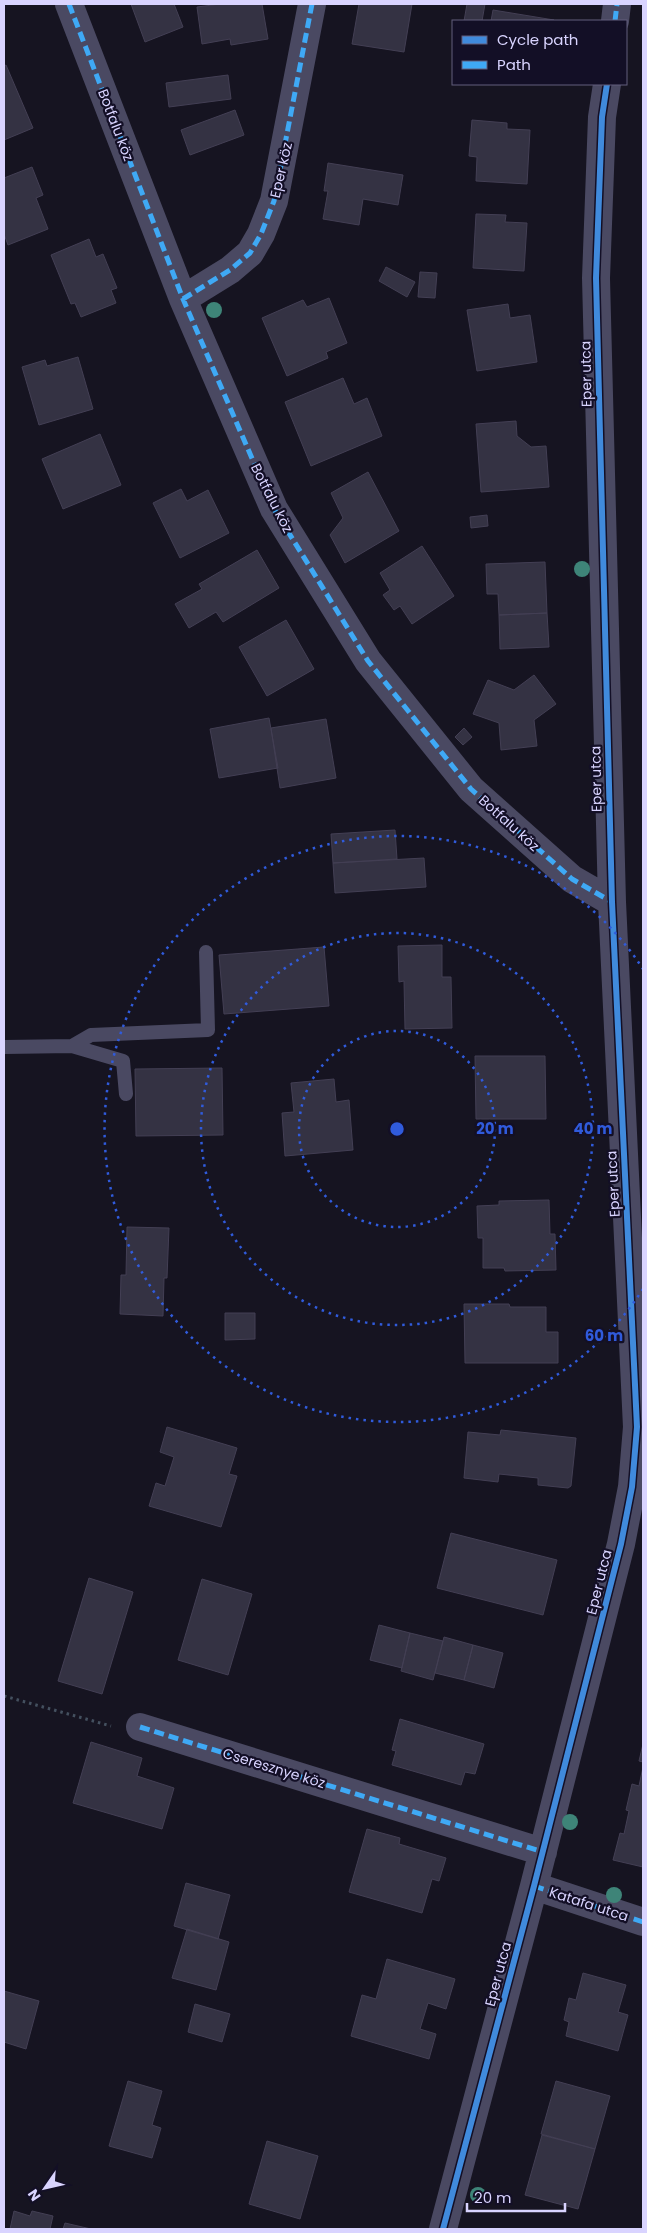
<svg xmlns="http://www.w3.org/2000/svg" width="647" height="2233" font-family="Poppins,sans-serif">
<rect width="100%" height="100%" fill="#161421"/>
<path fill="#343243" stroke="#433f54" d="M131 4H174L183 27 145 42Z
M220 4H262L268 39 231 45 230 39 202 44 197 7Z
M359 4H412L404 52 352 44Z
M467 4H485L482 21H464Z
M493 10 554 20 491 21Z
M6 65 33 128 4 140V66Z
M228 75 231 99 169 107 166 83Z
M235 110 244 135 190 155 181 130Z
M472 120 507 123V129L530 130 527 184 476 181 477 157 469 156Z
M328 163 403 175 398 205 363 199 359 225 323 219 328 191H324Z
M32 167 43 195 36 198 48 229 8 245 4 234V178Z
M476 214 506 215 505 222 527 223 524 271 473 268Z
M89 239 96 257 103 254 117 288 111 290 116 303 81 317 75 303 71 304 51 255Z
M386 267 415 282 407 297 379 281Z
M420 272 437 273 435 298 418 297Z
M329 298 347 343 326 352 328 358 287 376 262 318 303 300 307 307Z
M508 304 510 318 530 315 537 362 477 371 467 310Z
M78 357 93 409 39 425 22 367 45 360 47 366Z
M343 378 354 404 367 398 382 436 311 466 285 402Z
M516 421 517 436 531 447 546 446 549 487 481 492 476 424Z
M100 434 121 485 63 509 42 459Z
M368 472 399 531 345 563 330 535 343 518 331 493Z
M181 489 187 501 208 490 229 533 180 558 153 503Z
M487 515 488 526 471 528 470 517Z
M422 546 454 596 412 624 400 606 394 610 383 595 390 590 380 573Z
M257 550 279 588 223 622 216 612 189 628 175 604 202 589 199 584Z
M545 562 547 613 499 615 498 594H487L486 564Z
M547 613 549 647 500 649 499 615Z
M286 620 314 669 267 696 239 647Z
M534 675 556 704 534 720 537 746 501 750 499 723 473 714 488 680 514 690Z
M269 718 278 768 219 778 210 729Z
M326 719 336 778 280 788 271 728Z
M464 728 472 737 463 745 455 737Z
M395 830 397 859 333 863 331 834Z
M424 858 426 887 335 893 333 863Z
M442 945V977H451L452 1028 405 1029 404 981 399 982 398 946Z
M324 947 329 1006 224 1014 219 955Z
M475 1056H545L546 1119H476Z
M222 1068 223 1135 136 1136 135 1069Z
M334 1079 336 1102 349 1100 353 1150 285 1156 282 1113 294 1112 291 1083Z
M549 1200 550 1234H555L556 1270 505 1271 504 1268H483V1238H478L477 1206 499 1205V1201Z
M127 1227 169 1228 167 1278H164L163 1316 120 1314 121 1275H126Z
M464 1304H509L510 1307H546V1332H558V1363H465Z
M225 1313H255V1339L225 1340Z
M167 1427 237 1448 229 1474 237 1476 221 1527 149 1506 156 1483 165 1486 174 1457 160 1452Z
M501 1430 576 1438 571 1486 568 1488 538 1485V1478L499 1474 498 1482 464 1478 468 1432 500 1435Z
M451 1533 557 1560 543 1615 437 1588Z
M89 1578 133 1592 102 1694 58 1681Z
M202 1579 252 1594 228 1675 178 1660Z
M379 1625 410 1633 402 1668 370 1660Z
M410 1633 443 1641 433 1680 401 1671Z
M444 1637 473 1645 464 1680 435 1673Z
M473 1645 503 1653 494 1688 464 1680Z
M400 1719 484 1744 475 1774 465 1772 461 1785 392 1765 396 1751 392 1750Z
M91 1742 142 1758 137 1776 174 1788 162 1829 73 1803Z
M643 1744V1762L639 1761Z
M643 1767V1867L613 1860 620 1833 624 1834 629 1811 626 1810 632 1784 639 1786Z
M367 1829 400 1838 399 1844 446 1858 439 1881 432 1879 422 1913 349 1892Z
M186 1883 230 1895 218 1939 174 1926Z
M187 1929 229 1942 216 1990 172 1978Z
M387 1959 455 1979 446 2009 428 2003 420 2029 436 2034 429 2059 351 2036 362 1995 376 1999Z
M583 1973 626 1985 618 2012 628 2015 618 2051 566 2036 569 2022 564 2020 569 1998 576 2000Z
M4 1991 39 2001 26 2049 4 2042Z
M195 2004 230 2014 222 2042 188 2032Z
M128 2081 162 2091 152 2125 161 2128 152 2158 109 2146Z
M556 2081 610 2096 595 2149 541 2134Z
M542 2135 595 2149 578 2209 525 2195Z
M267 2141 318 2156 300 2219 249 2204Z
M14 2211 30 2216 32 2211 53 2216 50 2229H10Z
M65 2223 91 2229H63Z"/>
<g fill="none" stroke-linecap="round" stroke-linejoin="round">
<path stroke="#44505f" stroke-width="3" stroke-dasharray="2.5 4" stroke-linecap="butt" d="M4 1696 111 1726"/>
<path stroke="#4a4962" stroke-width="14" d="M72 1046 91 1035 208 1030 206 952
M4 1047 72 1046 123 1061 126 1094"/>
<path stroke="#4a4962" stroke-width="28" d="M69 4 183 299 274 509 368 661 471 789 572 879 612 902
M615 21 617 4
M183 299 230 270 250 253 261 234 274 201 312 4
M140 1727 543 1852
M534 1886 643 1922
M443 2229 534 1886 621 1544 632 1487 637 1427 612 902 596 278 602 117 607 84"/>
<path stroke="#3fa9f5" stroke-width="5" stroke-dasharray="10 5" stroke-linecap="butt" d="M69 4 183 299 274 509 368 661 471 789 572 879 612 902
M615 21 617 4
M183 299 230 270 250 253 261 234 274 201 312 4
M140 1727 543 1852
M534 1886 643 1922"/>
<defs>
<path id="cycleway" d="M443 2229 534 1886 621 1544 632 1487 637 1427 612 902 596 278 602 117 607 84"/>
</defs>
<use href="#cycleway" stroke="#130f26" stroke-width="9"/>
<use href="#cycleway" stroke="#408adc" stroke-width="6"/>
</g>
<g fill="#3e8478">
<circle cx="214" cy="310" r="8"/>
<circle cx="582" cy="569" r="8"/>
<circle cx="570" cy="1822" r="8"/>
<circle cx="614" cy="1895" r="8"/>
<circle cx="478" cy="2195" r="8"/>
</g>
<g fill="none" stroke="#305bdc" stroke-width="2.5" stroke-dasharray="2.5 5">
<circle cx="397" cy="1129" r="98"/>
<circle cx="397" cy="1129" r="196"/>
<path d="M643 1289A293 293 0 1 1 643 969"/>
</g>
<g text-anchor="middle" stroke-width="4.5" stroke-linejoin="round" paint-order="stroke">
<g font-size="14" fill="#d9d4ff" stroke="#130f26">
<text transform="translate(116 125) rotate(69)" y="5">Botfalu köz</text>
<text transform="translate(281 170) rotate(-77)" y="5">Eper köz</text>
<text transform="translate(586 374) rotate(-91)" y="5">Eper utca</text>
<text transform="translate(272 498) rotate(63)" y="5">Botfalu köz</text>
<text transform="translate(596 779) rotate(-91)" y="5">Eper utca</text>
<text transform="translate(509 823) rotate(42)" y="5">Botfalu köz</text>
<text transform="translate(613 1184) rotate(-93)" y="5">Eper utca</text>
<text transform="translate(599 1582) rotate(-76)" y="5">Eper utca</text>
<text transform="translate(274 1768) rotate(17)" y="5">Cseresznye köz</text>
<text transform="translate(589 1904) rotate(18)" y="5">Katafa utca</text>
<text transform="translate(498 1974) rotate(-75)" y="5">Eper utca</text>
</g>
</g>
<circle cx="397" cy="1129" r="8" fill="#305bdc" stroke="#130f26" stroke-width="2.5"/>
<g font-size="15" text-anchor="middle" font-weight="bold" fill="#305bdc" stroke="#130f26" stroke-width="4.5" stroke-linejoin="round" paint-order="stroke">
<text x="495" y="1134">20 m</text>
<text x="593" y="1134">40 m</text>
<text x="604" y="1341">60 m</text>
</g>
<rect width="647" height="2233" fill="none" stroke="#d9d4ff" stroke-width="10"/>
<rect x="452" y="20" width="175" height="65" fill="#130f26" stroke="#625e7d"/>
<rect x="462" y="36" width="25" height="8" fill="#408adc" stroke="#625e7d"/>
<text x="497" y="45" font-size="15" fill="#d9d4ff">Cycle path</text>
<rect x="462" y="61" width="25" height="8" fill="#3fa9f5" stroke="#625e7d"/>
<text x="497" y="70" font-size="15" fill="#d9d4ff">Path</text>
<g transform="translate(45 2188) rotate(236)" stroke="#130f26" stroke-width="4" paint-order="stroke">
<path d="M0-4L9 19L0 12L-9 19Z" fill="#d9d4ff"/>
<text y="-8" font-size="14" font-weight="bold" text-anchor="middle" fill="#d9d4ff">N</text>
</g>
<path d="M467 2203v8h98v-8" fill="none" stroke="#d9d4ff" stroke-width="2.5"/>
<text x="474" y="2203" font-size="15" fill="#d9d4ff" stroke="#130f26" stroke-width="4" paint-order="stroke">20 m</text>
</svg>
